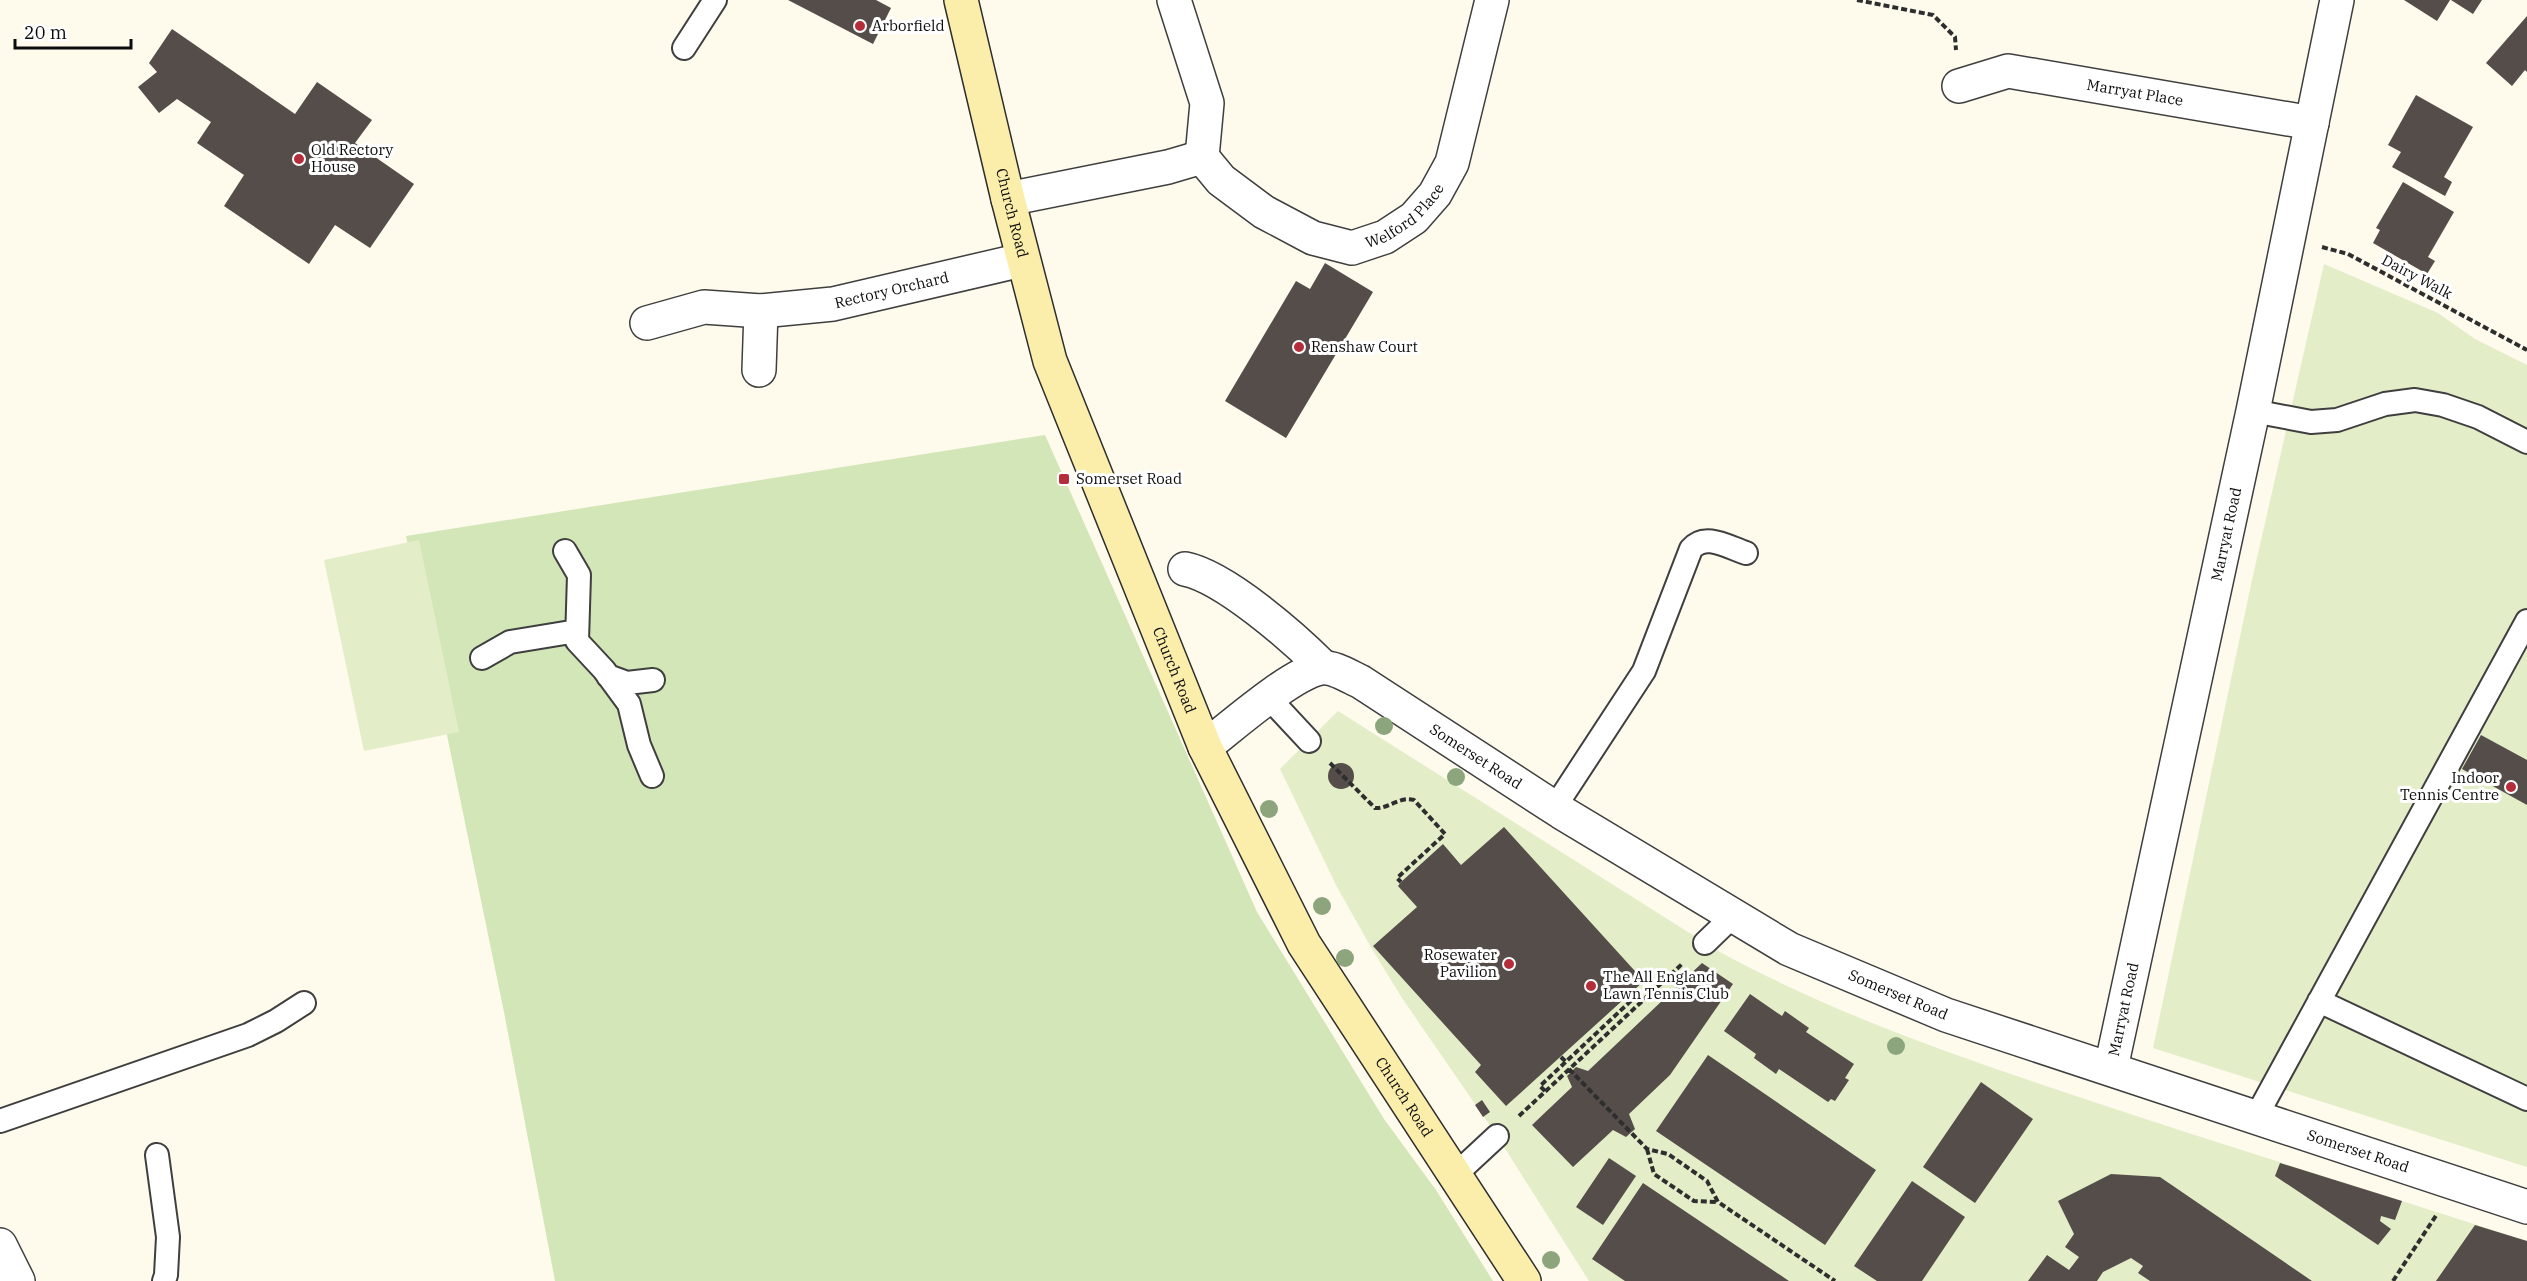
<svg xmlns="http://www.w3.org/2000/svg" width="2527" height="1281" font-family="'IBM Plex Serif',serif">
<rect width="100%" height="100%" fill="#fefaec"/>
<path fill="#d3e6b8" d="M1045 435 1257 912 1384 1119 1436 1190 1493 1281H555L504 1012 406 536Z"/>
<path fill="#e3eec9" d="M2324 264 2438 313 2475 339 2527 365V1167L2153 1048 2252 580Z
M419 540 459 732 364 751 324 560Z
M1338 711 1718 951C1839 1017 1970 1061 2100 1104 2242 1151 2385 1195 2527 1241V1281H1589L1497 1136 1402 998 1372 949 1337 887 1280 769Z"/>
<path fill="#544d49" d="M788 0H876L891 8 873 44Z
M2404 0H2450L2437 21Z
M2451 0H2482L2473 14Z
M2527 16V72L2525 70 2512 86 2486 63Z
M172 29 295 114 317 82 372 120 355 143 414 184 370 248 335 225 309 264 224 206 244 175 197 143 211 122 177 99 159 113 138 87 157 72 149 63Z
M2416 95 2473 127 2444 177 2452 182 2445 196 2392 167 2401 152 2388 145Z
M2403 182 2454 212 2428 257 2435 261 2427 274 2373 243 2380 230 2376 228Z
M1325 263 1373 292 1286 438 1225 401 1296 281 1310 289Z
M2481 735 2527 760V805L2462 769Z
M1328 776a13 13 0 1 1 26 0a13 13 0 1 1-26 0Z
M1504 827 1644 981 1506 1106 1475 1072 1481 1065 1373 946 1417 907 1398 886 1401 882 1443 844 1461 865Z
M1702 963 1733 984 1670 1075 1629 1114 1635 1129 1626 1137 1613 1130 1573 1167 1532 1125 1572 1087 1567 1076 1576 1067 1588 1071Z
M1750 994 1782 1016 1785 1011 1809 1028 1806 1032 1854 1064 1845 1078 1849 1080 1835 1101 1831 1099 1828 1102 1779 1069 1776 1074 1754 1058 1756 1054 1724 1031Z
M1708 1055 1876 1170 1825 1245 1656 1131Z
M1981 1082 2033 1119 1975 1203 1923 1167Z
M1482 1100 1490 1112 1483 1117 1475 1105Z
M1609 1158 1636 1176 1603 1225 1576 1207Z
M2280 1163 2402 1201 2395 1220 2381 1216 2380 1221 2391 1229 2378 1245 2275 1176Z
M2111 1174 2160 1177 2312 1281H2150L2138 1273 2143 1266 2131 1258 2103 1272 2097 1281H2028L2047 1255 2069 1270 2079 1257 2065 1247 2074 1234 2058 1201Z
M1912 1181 1965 1217 1922 1281H1877L1854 1266Z
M1643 1183 1789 1281H1625L1592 1259Z
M2475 1225 2527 1241V1281H2436Z"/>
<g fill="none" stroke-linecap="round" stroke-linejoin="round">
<defs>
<path id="lane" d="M684 48 715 0
M2253 411 2311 422 2337 420 2385 404 2415 400 2443 405 2478 417 2527 442
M565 551 579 575 577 641 604 670 629 704 639 745 652 776
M482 658 510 642 577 631
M608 676 627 683 653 680
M1269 698 1309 741
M1555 807 1644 671 1691 549C1705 532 1728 547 1746 553
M1705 943 1734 915
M2319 1001 2527 1099
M2256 1117 2527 621
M0 1121 248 1035 276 1021 304 1003
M157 1155 168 1237 166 1275 164 1281
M1455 1175 1497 1136"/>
<g id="street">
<path d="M1174 0 1207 103 1202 157"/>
<path id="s1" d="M1959 86 2008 71 2312 123"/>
<path id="s2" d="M1008 199 1168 167 1202 157 1221 180 1264 212 1313 238 1352 248 1385 237 1414 218 1435 194 1452 163 1492 0"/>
<path id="s3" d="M647 323 704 307 761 311 833 304 1022 260"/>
<path d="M759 370 761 311"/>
<path d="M1185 569C1225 577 1294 638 1323 667"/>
<path id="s4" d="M1205 747C1231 727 1292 673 1321 668 1333 666 1350 677 1361 682L1561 812 1789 949 1946 1015 2527 1207"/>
<path id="s5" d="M2111 1068 2253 411 2337 0"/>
<path d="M0 1245 18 1281"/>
</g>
<g id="secondary">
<path id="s6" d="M961 0 1008 199 1050 361 1205 747 1304 944 1524 1281"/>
</g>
</defs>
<use href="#lane" stroke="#3f3f3f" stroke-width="26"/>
<use href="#street" stroke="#3f3f3f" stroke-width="36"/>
<use href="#secondary" stroke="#2e2e2e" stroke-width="36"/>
<path stroke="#2e2e2e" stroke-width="4" stroke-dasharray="6 3" stroke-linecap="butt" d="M1857 0 1933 15 1955 37 1956 50
M2322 247 2348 254 2527 350
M1330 763 1375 808C1389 809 1399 796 1414 800L1445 834 1397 878 1401 882
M1561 1057 1566 1062
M1569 1069 1647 1149 1668 1154 1707 1181 1718 1202 1835 1281
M1545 1091 1540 1086 1635 997 1640 1003
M1519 1116 1682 964
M1647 1149 1654 1174 1694 1201 1717 1202
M2393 1281 2437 1214"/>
<use href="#lane" stroke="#fff" stroke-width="22"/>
<use href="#street" stroke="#fff" stroke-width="33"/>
<use href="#secondary" stroke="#fbedaa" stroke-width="33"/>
</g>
<g fill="#8da57c">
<circle cx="1384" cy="726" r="9"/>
<circle cx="1456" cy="777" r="9"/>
<circle cx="1269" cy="809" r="9"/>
<circle cx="1322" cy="906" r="9"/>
<circle cx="1345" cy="958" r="9"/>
<circle cx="1896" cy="1046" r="9"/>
<circle cx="1551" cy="1260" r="9"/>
</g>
<g fill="#b52c3a" stroke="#fff" stroke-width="2">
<circle cx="860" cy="26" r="6"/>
<circle cx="299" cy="159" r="6"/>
<circle cx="1299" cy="347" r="6"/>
<rect x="1058" y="473" width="12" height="12" rx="3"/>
<circle cx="2511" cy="787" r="6"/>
<circle cx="1509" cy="964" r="6"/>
<circle cx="1591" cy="986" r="6"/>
</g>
<g text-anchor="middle" stroke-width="6" stroke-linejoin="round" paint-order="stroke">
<g font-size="15" fill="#0c0c0c" stroke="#fff" text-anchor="start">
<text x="872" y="31">Arborfield</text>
<text x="311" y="155">Old Rectory<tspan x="311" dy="17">House</tspan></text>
<text x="1311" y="352">Renshaw Court</text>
<text x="1076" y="484">Somerset Road</text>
<text x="2499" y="783" text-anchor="end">Indoor<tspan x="2499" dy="17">Tennis Centre</tspan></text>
<text x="1497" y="960" text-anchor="end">Rosewater<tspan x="1497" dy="17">Pavilion</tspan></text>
<text x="1603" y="982">The All England<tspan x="1603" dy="17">Lawn Tennis Club</tspan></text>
</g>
<g font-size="15" fill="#0c0c0c" stroke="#fff">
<text dy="5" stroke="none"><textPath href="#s1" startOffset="180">Marryat Place</textPath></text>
<text dy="5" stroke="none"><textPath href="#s2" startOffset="441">Welford Place</textPath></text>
<text dy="5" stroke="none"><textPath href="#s6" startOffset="219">Church Road</textPath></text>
<text transform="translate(2417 277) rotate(28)" y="5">Dairy Walk</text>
<text dy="5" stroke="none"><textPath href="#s3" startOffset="249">Rectory Orchard</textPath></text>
<text dy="5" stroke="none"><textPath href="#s5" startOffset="546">Marryat Road</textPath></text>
<text dy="5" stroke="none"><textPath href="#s6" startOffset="705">Church Road</textPath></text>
<text dy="5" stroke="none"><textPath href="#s4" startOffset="321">Somerset Road</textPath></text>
<text dy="5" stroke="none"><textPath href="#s4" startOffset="807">Somerset Road</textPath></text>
<text dy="5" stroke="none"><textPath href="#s5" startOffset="60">Marryat Road</textPath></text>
<text dy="5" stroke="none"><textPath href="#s6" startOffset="1191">Church Road</textPath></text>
<text dy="5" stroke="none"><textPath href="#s4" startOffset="1293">Somerset Road</textPath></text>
</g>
</g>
<path d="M15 39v9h116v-9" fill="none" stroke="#0c0c0c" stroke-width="3"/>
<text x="24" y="39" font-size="18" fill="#0c0c0c" stroke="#ffffff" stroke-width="4.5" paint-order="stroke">20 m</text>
</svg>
